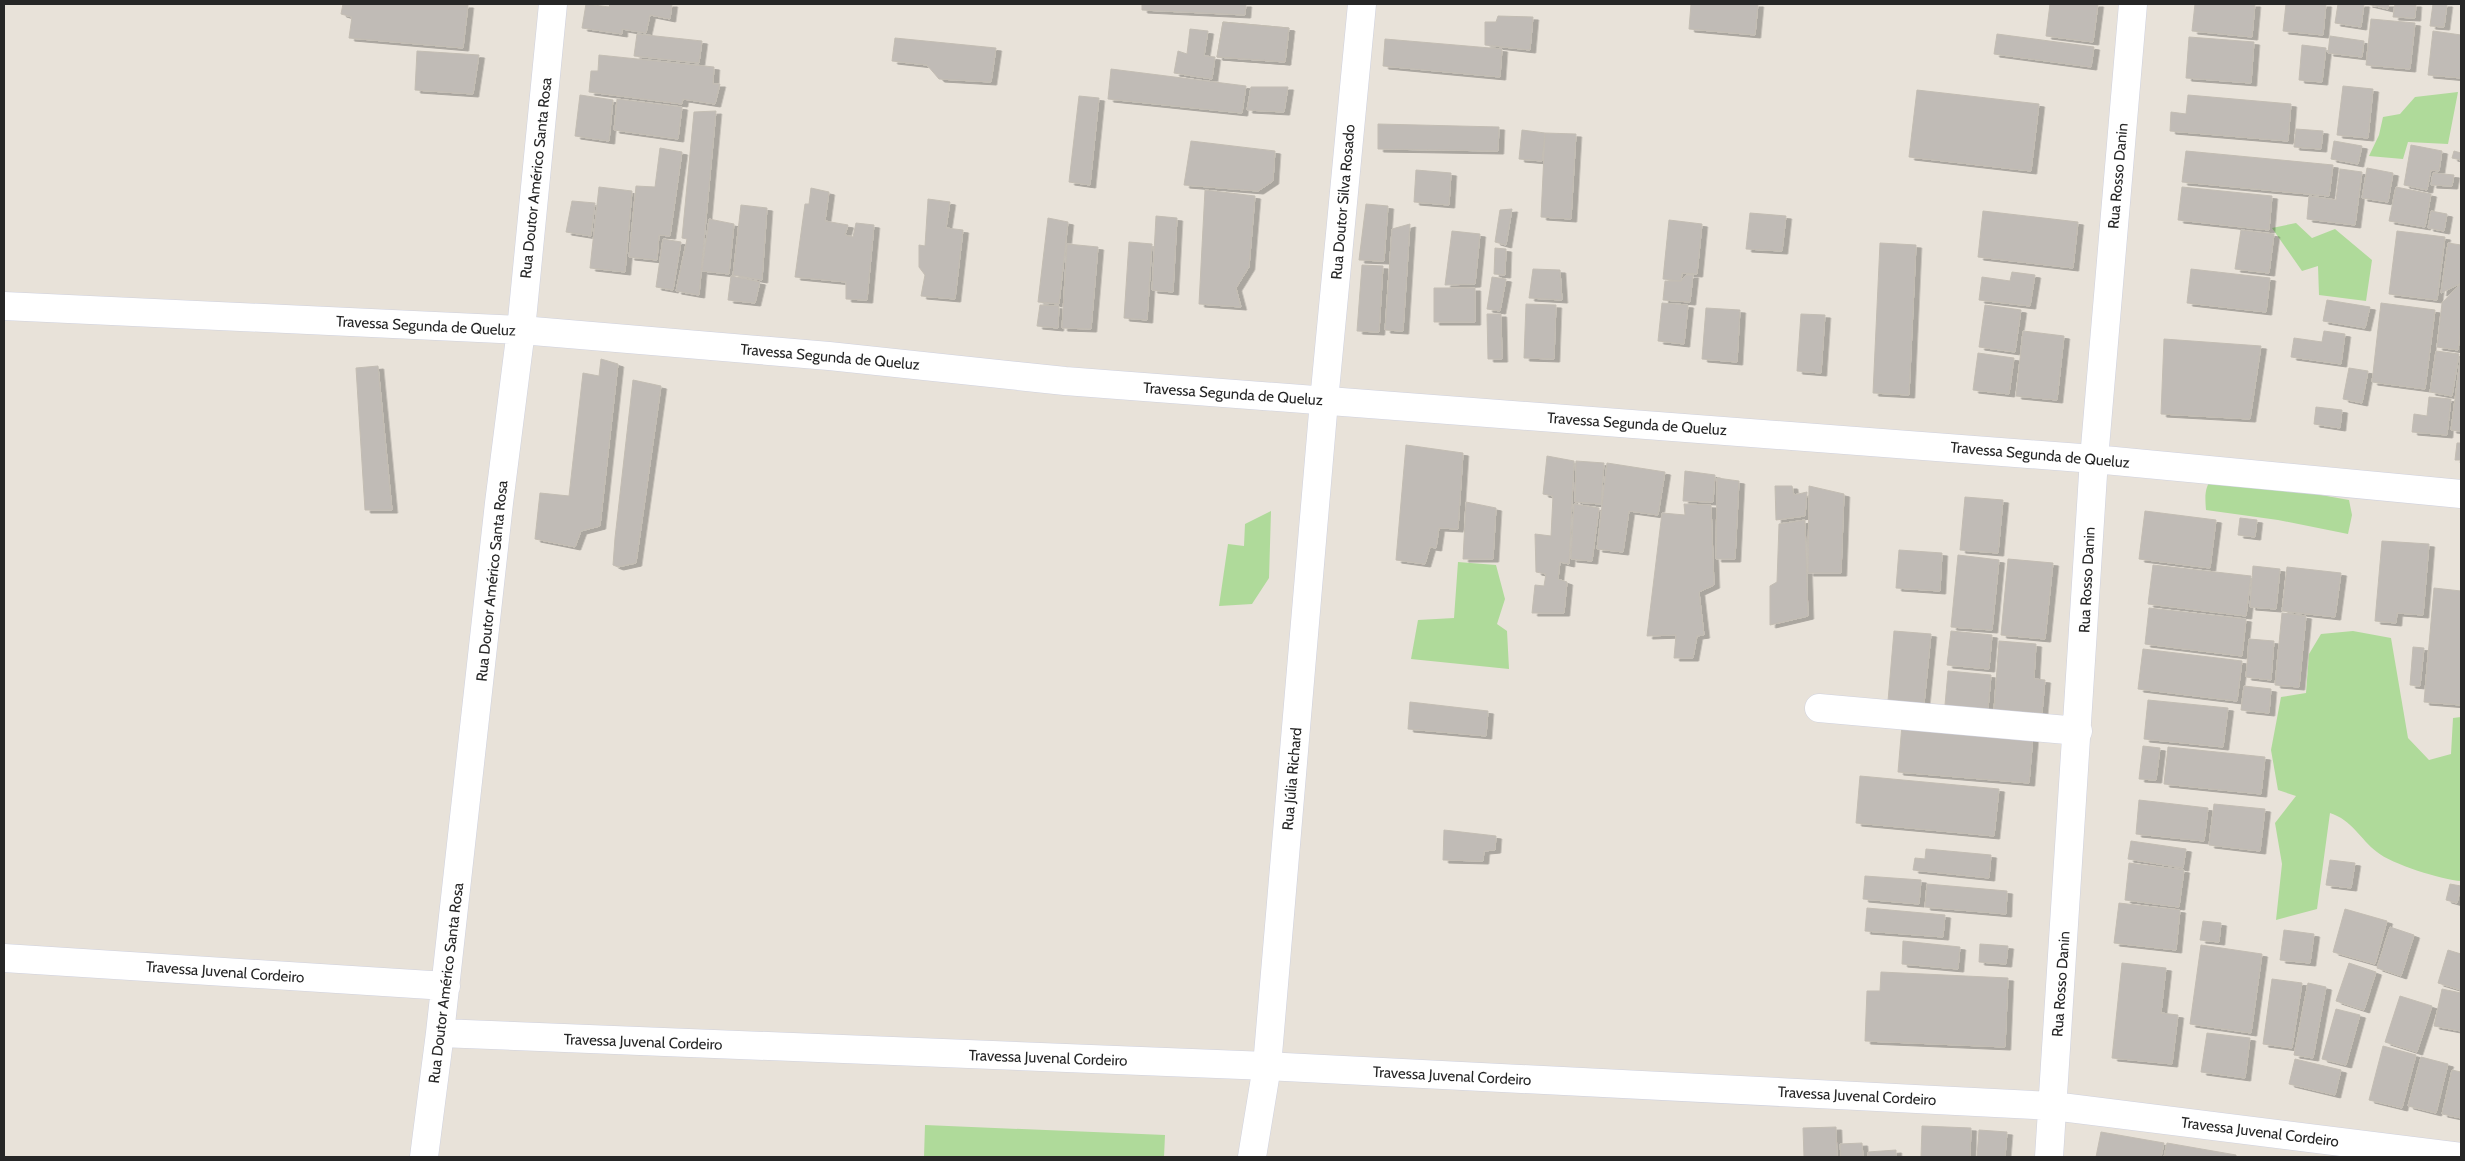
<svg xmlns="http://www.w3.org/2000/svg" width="2465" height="1161" font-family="Cabin,sans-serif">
<defs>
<filter id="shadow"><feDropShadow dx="5.5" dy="3" stdDeviation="0" flood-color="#0004"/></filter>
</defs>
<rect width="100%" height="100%" fill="#e8e2d9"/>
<path fill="#afda9a" d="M2458 92 2448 144 2408 142 2403 159 2369 156 2379 135 2383 117 2400 114 2415 97Z
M2296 223 2312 238 2335 229 2372 260 2366 301 2319 295 2318 266 2302 271 2272 228Z
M2214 476 2349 500 2352 515 2348 534 2278 520 2206 510C2205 496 2204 487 2214 476Z
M1271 511 1269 578 1252 604 1219 606 1228 544 1244 546 1245 524Z
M1458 562 1496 565 1505 599 1497 624 1507 631 1509 669 1411 659 1418 620 1454 618Z
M2353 631 2391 638 2408 738 2429 760 2451 754 2453 718 2461 717V881C2443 880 2391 864 2377 852 2360 839 2352 820 2330 813L2317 909 2276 920 2282 864 2275 823 2296 796 2278 790 2271 750 2281 697 2306 693 2309 654 2321 634Z
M925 1125 1165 1135 1164 1157H924Z"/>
<path fill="#c0bbb6" stroke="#c3bdb3" filter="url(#shadow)" d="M343 4 468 5 463 48 349 38 352 17 341 14Z
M586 4 609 7 610 4H672L670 19 650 15 646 33 622 29V34L582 28Z
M1142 4H1246L1245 15 1142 10Z
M1691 4H1758L1755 35 1689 29Z
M2050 4H2098L2093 42 2046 36Z
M2195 4H2255L2252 37 2192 31Z
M2286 4H2326L2323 35 2283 31Z
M2338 4H2364L2361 27 2335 23Z
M2367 4H2389L2388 9Z
M2395 4H2416L2415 18 2393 17Z
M2433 4H2447L2444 27 2430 26Z
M1498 16 1533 17 1530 50 1485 45V22H1496Z
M2371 19 2415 23 2410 69 2366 65Z
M1223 22 1289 28 1285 62 1217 57Z
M1223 22 1289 28 1285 62 1217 57Z
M1190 29 1208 31 1204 56 1215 57 1212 79 1174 73 1178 51 1187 54Z
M2433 31 2461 35V78L2428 75Z
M637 34 702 41 699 63 634 56Z
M1997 34 2094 47 2091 67 1994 54Z
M2330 36 2364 41 2362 57 2328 53Z
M2189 37 2254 42 2251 83 2186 78Z
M895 38 996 48 991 82 939 79 927 65 892 61Z
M1385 39 1502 49 1500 77 1383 66Z
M2302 45 2326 48 2322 82 2299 80Z
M417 51 479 55 473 94 415 90Z
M599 55 714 67 713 84H720L715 104 683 99 682 104 589 92 591 71H598Z
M1111 69 1246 86 1242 113 1108 99Z
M2343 86 2373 89 2368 138 2337 135Z
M1251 87H1288L1284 112 1247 110Z
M1917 90 2039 104 2031 171 1909 157Z
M580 95 613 100 609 141 575 136Z
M2188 95 2291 104 2288 141 2170 131 2171 112 2186 114Z
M1079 96 1099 98 1090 185 1069 182Z
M617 99 682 107 678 139 614 130Z
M716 111 699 295 676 291 687 239 682 238 694 112Z
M1378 124 1499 127 1498 151 1378 149Z
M2296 129 2323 131 2321 149 2294 147Z
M1522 130 1545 133 1542 161 1519 159Z
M1545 133 1576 134 1571 219 1541 217Z
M1191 141 1275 151 1273 181 1258 191 1184 185Z
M2334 141 2362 146 2358 164 2331 159Z
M2411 145 2442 151 2439 171 2431 170 2427 190 2404 185Z
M660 148 682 152 670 236 659 235 657 260 629 257 636 186 655 187Z
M2186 151 2333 165 2329 196 2182 182Z
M2454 151 2461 153V160L2452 158Z
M2367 168 2393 173 2388 202 2362 198Z
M2340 169 2362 172 2355 225 2307 219 2309 196 2336 200Z
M1416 170 1451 173 1449 205 1414 202Z
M2433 173 2454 175 2452 186 2431 185Z
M599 187 632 191 625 272 590 268Z
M2182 187 2272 196 2269 230 2178 220Z
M2396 187 2431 194 2425 227 2389 221Z
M811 188 829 192 825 221 848 225 845 235 853 237 856 223 874 225 867 300 846 299V282L795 277 805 204H809Z
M1205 190 1255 196 1249 267 1236 288 1241 307 1199 304Z
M928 199 950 202 946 228 963 230 955 299 921 296 925 275 919 267V245L925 246Z
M572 201 595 203 591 236 566 232Z
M1366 204 1388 206 1384 261 1359 260Z
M741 205 767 208 762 280 733 275Z
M1512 209 1506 245 1495 242 1500 210Z
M1983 211 2078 222 2073 268 1978 257Z
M2431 211 2447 214 2444 231 2428 228Z
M1750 213 1786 216 1782 251 1746 249Z
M1156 216 1177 218 1173 292 1152 290Z
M1048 218 1068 222 1059 304 1038 302Z
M709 219 734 224 729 274 702 271Z
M1669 220 1702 224 1697 274 1682 273 1681 281 1663 279Z
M1410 224 1403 331 1385 330 1392 229Z
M2241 230 2274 234 2269 273 2235 269Z
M1452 231 1480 234 1475 284 1445 285Z
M2397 231 2445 237 2437 300 2389 294Z
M663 239 681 242 673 290 656 287Z
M1129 242 1152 244 1147 320 1124 318Z
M1880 243 1916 245 1909 395 1873 393Z
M2448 243 2461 245V283L2441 293Z
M1067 244 1098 247 1091 329 1062 328Z
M1495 248 1506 249 1505 275 1494 274Z
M1362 265 1383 266 1379 332 1357 331Z
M1533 269 1560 270 1562 300 1529 298Z
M2191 269 2270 278 2266 312 2187 303Z
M2012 272 2035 275 2030 306 1979 300 1982 277 2010 281Z
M1686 275H1693L1690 302 1663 300 1665 281H1681Z
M731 276 760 282 755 303 728 300Z
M1492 277 1506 279 1500 311 1487 309Z
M2459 285H2461V327L2458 350 2437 347 2442 303Z
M1434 288H1475V322H1434Z
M2327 300 2370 307 2365 328 2323 321Z
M1662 303 1688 305 1684 344 1658 341Z
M2381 303 2435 310 2425 389 2372 382Z
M1526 304 1556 305 1554 359 1524 358Z
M1040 305 1059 306 1058 328 1037 326Z
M1985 305 2021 310 2015 352 1979 347Z
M1706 308 1740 310 1737 362 1702 359Z
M1487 314H1501L1502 359H1488Z
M1801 314 1825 315 1821 373 1797 371Z
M2023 331 2064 336 2057 400 2016 396Z
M2324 331 2345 334 2341 364 2291 357 2294 338 2322 342Z
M2164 339 2261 346 2250 419 2161 414Z
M2436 351 2459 354 2452 396 2430 392Z
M1978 353 2014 358 2009 394 1973 390Z
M2461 353V431L2451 430Z
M601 359 618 364 600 526 581 531 575 547 535 539 540 493 569 496 583 373 599 376Z
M378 366 392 510H365L356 368Z
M2349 368 2368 371 2362 403 2343 399Z
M633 380 661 386 636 563 618 567 613 565 615 538Z
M2429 397 2451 399 2447 435 2412 432 2414 414 2427 416Z
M2316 407 2342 410 2340 428 2314 424Z
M2457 443H2461V460H2455Z
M1406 445 1463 453 1458 529 1439 528 1436 548 1430 547 1425 564 1396 560Z
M1547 456 1574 461 1569 564 1560 562 1558 579 1567 582 1564 613H1532L1535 585 1544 586 1546 574 1536 572 1535 534 1551 536 1553 496 1543 494Z
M1576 461 1604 463 1601 504 1575 502Z
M1607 463 1665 472 1658 515 1629 511 1623 552 1597 549Z
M1685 471 1715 475 1713 502 1683 501Z
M1717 478 1739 481 1735 559H1716Z
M1775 486H1792L1794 495 1807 492 1805 516 1776 520Z
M1809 486 1844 494 1841 573H1808Z
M1965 497 2003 500 1998 553 1960 550Z
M1466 502 1496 508 1493 559H1463Z
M1574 504 1599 508 1592 561 1571 559Z
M1684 504 1711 505 1714 585 1699 592 1704 635 1697 636 1693 658H1674L1676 635 1647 636 1662 513 1685 515Z
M2145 511 2216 520 2210 568 2139 559Z
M2240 518 2257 520 2255 537 2238 535Z
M1805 520 1808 616 1770 625V586L1777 582 1779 524Z
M2382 541 2429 544 2423 615 2397 613 2396 623 2375 621Z
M1899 550 1942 553 1940 591 1896 588Z
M1958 555 1999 560 1992 630 1951 627Z
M2008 559 2053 563 2045 639 2001 635Z
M2153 565 2251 576 2246 616 2148 604Z
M2253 566 2280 569 2276 609 2250 607Z
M2287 567 2341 573 2335 617 2282 611Z
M2434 588 2461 591V705L2424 702Z
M2149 608 2246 619 2242 656 2145 644Z
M2282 613 2306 616 2299 687 2275 685Z
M1894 631 1931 634 1924 704 1888 701Z
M1951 631 1992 635 1989 669 1947 665Z
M2249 639 2274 641 2271 680 2246 677Z
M1999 641 2036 644 2034 679 2045 680 2042 713 1994 710Z
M2413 647 2424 648 2420 686 2410 685Z
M2143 649 2242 661 2237 701 2138 689Z
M1948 671 1991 675 1988 709 1945 705Z
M2244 686 2271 689 2269 713 2241 710Z
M2148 700 2228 708 2223 747 2144 739Z
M1410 702 1488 711 1486 736 1408 729Z
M1902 725 2033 735 2029 783 1898 772Z
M2143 746 2160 748 2156 780 2139 779Z
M2168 747 2265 757 2261 794 2164 784Z
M1860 776 1999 789 1994 836 1856 823Z
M2139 800 2208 808 2204 841 2136 834Z
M2214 804 2265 809 2260 851 2209 845Z
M1444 830 1496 836 1495 850 1484 851 1483 861 1443 860Z
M2131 841 2186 849 2183 868 2128 859Z
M1926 849 1991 855 1989 878 1913 870 1915 858 1925 859Z
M2330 860 2355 863 2351 888 2326 885Z
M2129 863 2184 870 2179 907 2125 900Z
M1865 876 1921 880 1919 904 1863 899Z
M1927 884 2007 891 2006 914 1925 907Z
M2450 884 2461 886 2457 903 2446 900Z
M2119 903 2180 910 2176 950 2114 943Z
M1867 908 1945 915 1943 937 1865 931Z
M2345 909 2387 921 2375 964 2333 952Z
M2203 921 2221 923 2219 942 2200 940Z
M2390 927 2414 935 2401 976 2377 968Z
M2284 930 2314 934 2310 963 2280 960Z
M1903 941 1960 947 1958 969 1902 964Z
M1980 944 2008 946 2006 964 1979 962Z
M2201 945 2262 954 2251 1033 2190 1024Z
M2448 950 2461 954V990L2438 983Z
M2122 963 2166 968 2161 1013 2178 1015 2172 1064 2112 1058Z
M2349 963 2376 972 2364 1010 2336 1001Z
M1881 972 2008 978 2005 1047 1865 1041 1867 991H1880Z
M2272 979 2302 983 2292 1048 2263 1044Z
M2308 983 2326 987 2313 1058 2294 1055Z
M2442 989 2461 993V1031L2434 1026Z
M2400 996 2432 1006 2417 1052 2385 1042Z
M2336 1009 2360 1015 2346 1065 2322 1059Z
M2207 1033 2250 1038 2245 1078 2201 1072Z
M2383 1046 2416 1055 2402 1108 2369 1100Z
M2421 1057 2448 1064 2436 1113 2408 1106Z
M2295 1059 2341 1070 2335 1095 2289 1084Z
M2452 1070 2461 1072V1118L2442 1114Z
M1922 1126 1971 1128 1970 1157H1921Z
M1836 1127 1837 1157H1804L1803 1128Z
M1979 1130 2007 1132 2005 1157H1977Z
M2101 1132 2164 1143 2161 1157H2096Z
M1862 1143 1863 1157H1841L1840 1144Z
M2167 1143 2236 1155V1157H2164Z
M1896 1150V1157H1868V1152Z"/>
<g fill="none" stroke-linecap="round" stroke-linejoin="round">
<defs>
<path id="street" d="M4 306 521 330 829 356 1065 381 2094 459 2461 494
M1819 708 2078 731
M4 958 446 986
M440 1033 1267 1066 2053 1106 2461 1157
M424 1157 440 1033 499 503 521 330 553 4
M2049 1157 2094 459 2133 4"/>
<path id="secondary" d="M1252 1157 1267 1066 1324 401 1362 4"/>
</defs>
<use href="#street" stroke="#cfd1de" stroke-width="29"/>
<use href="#secondary" stroke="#cfd1de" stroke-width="29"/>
<use href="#street" stroke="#fff" stroke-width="28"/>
<use href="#secondary" stroke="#fff" stroke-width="28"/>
</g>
<g text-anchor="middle" stroke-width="4" stroke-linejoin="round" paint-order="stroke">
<g font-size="15" fill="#262626" stroke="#fff">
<text transform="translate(2118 176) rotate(-85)" y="5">Rua Rosso Danin</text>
<text transform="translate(536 178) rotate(-84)" y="5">Rua Doutor Américo Santa Rosa</text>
<text transform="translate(1343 202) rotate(-85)" y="5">Rua Doutor Silva Rosado</text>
<text transform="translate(426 326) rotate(3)" y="5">Travessa Segunda de Queluz</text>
<text transform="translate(830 357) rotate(5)" y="5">Travessa Segunda de Queluz</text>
<text transform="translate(1233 394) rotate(4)" y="5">Travessa Segunda de Queluz</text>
<text transform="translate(1637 424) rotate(4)" y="5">Travessa Segunda de Queluz</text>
<text transform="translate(2040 455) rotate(5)" y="5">Travessa Segunda de Queluz</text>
<text transform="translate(2087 580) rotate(-87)" y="5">Rua Rosso Danin</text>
<text transform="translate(492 581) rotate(-84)" y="5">Rua Doutor Américo Santa Rosa</text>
<text transform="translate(1292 779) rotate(-85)" y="5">Rua Júlia Richard</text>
<text transform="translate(225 972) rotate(4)" y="5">Travessa Juvenal Cordeiro</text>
<text transform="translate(446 983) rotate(-83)" y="5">Rua Doutor Américo Santa Rosa</text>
<text transform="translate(2061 984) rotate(-86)" y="5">Rua Rosso Danin</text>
<text transform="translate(643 1042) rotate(2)" y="5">Travessa Juvenal Cordeiro</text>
<text transform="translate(1048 1058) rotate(2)" y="5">Travessa Juvenal Cordeiro</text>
<text transform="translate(1452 1076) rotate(3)" y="5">Travessa Juvenal Cordeiro</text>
<text transform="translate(1857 1096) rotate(3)" y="5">Travessa Juvenal Cordeiro</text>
<text transform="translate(2260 1132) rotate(7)" y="5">Travessa Juvenal Cordeiro</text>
</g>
</g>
<rect width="2465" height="1161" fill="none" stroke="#262626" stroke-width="10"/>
</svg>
